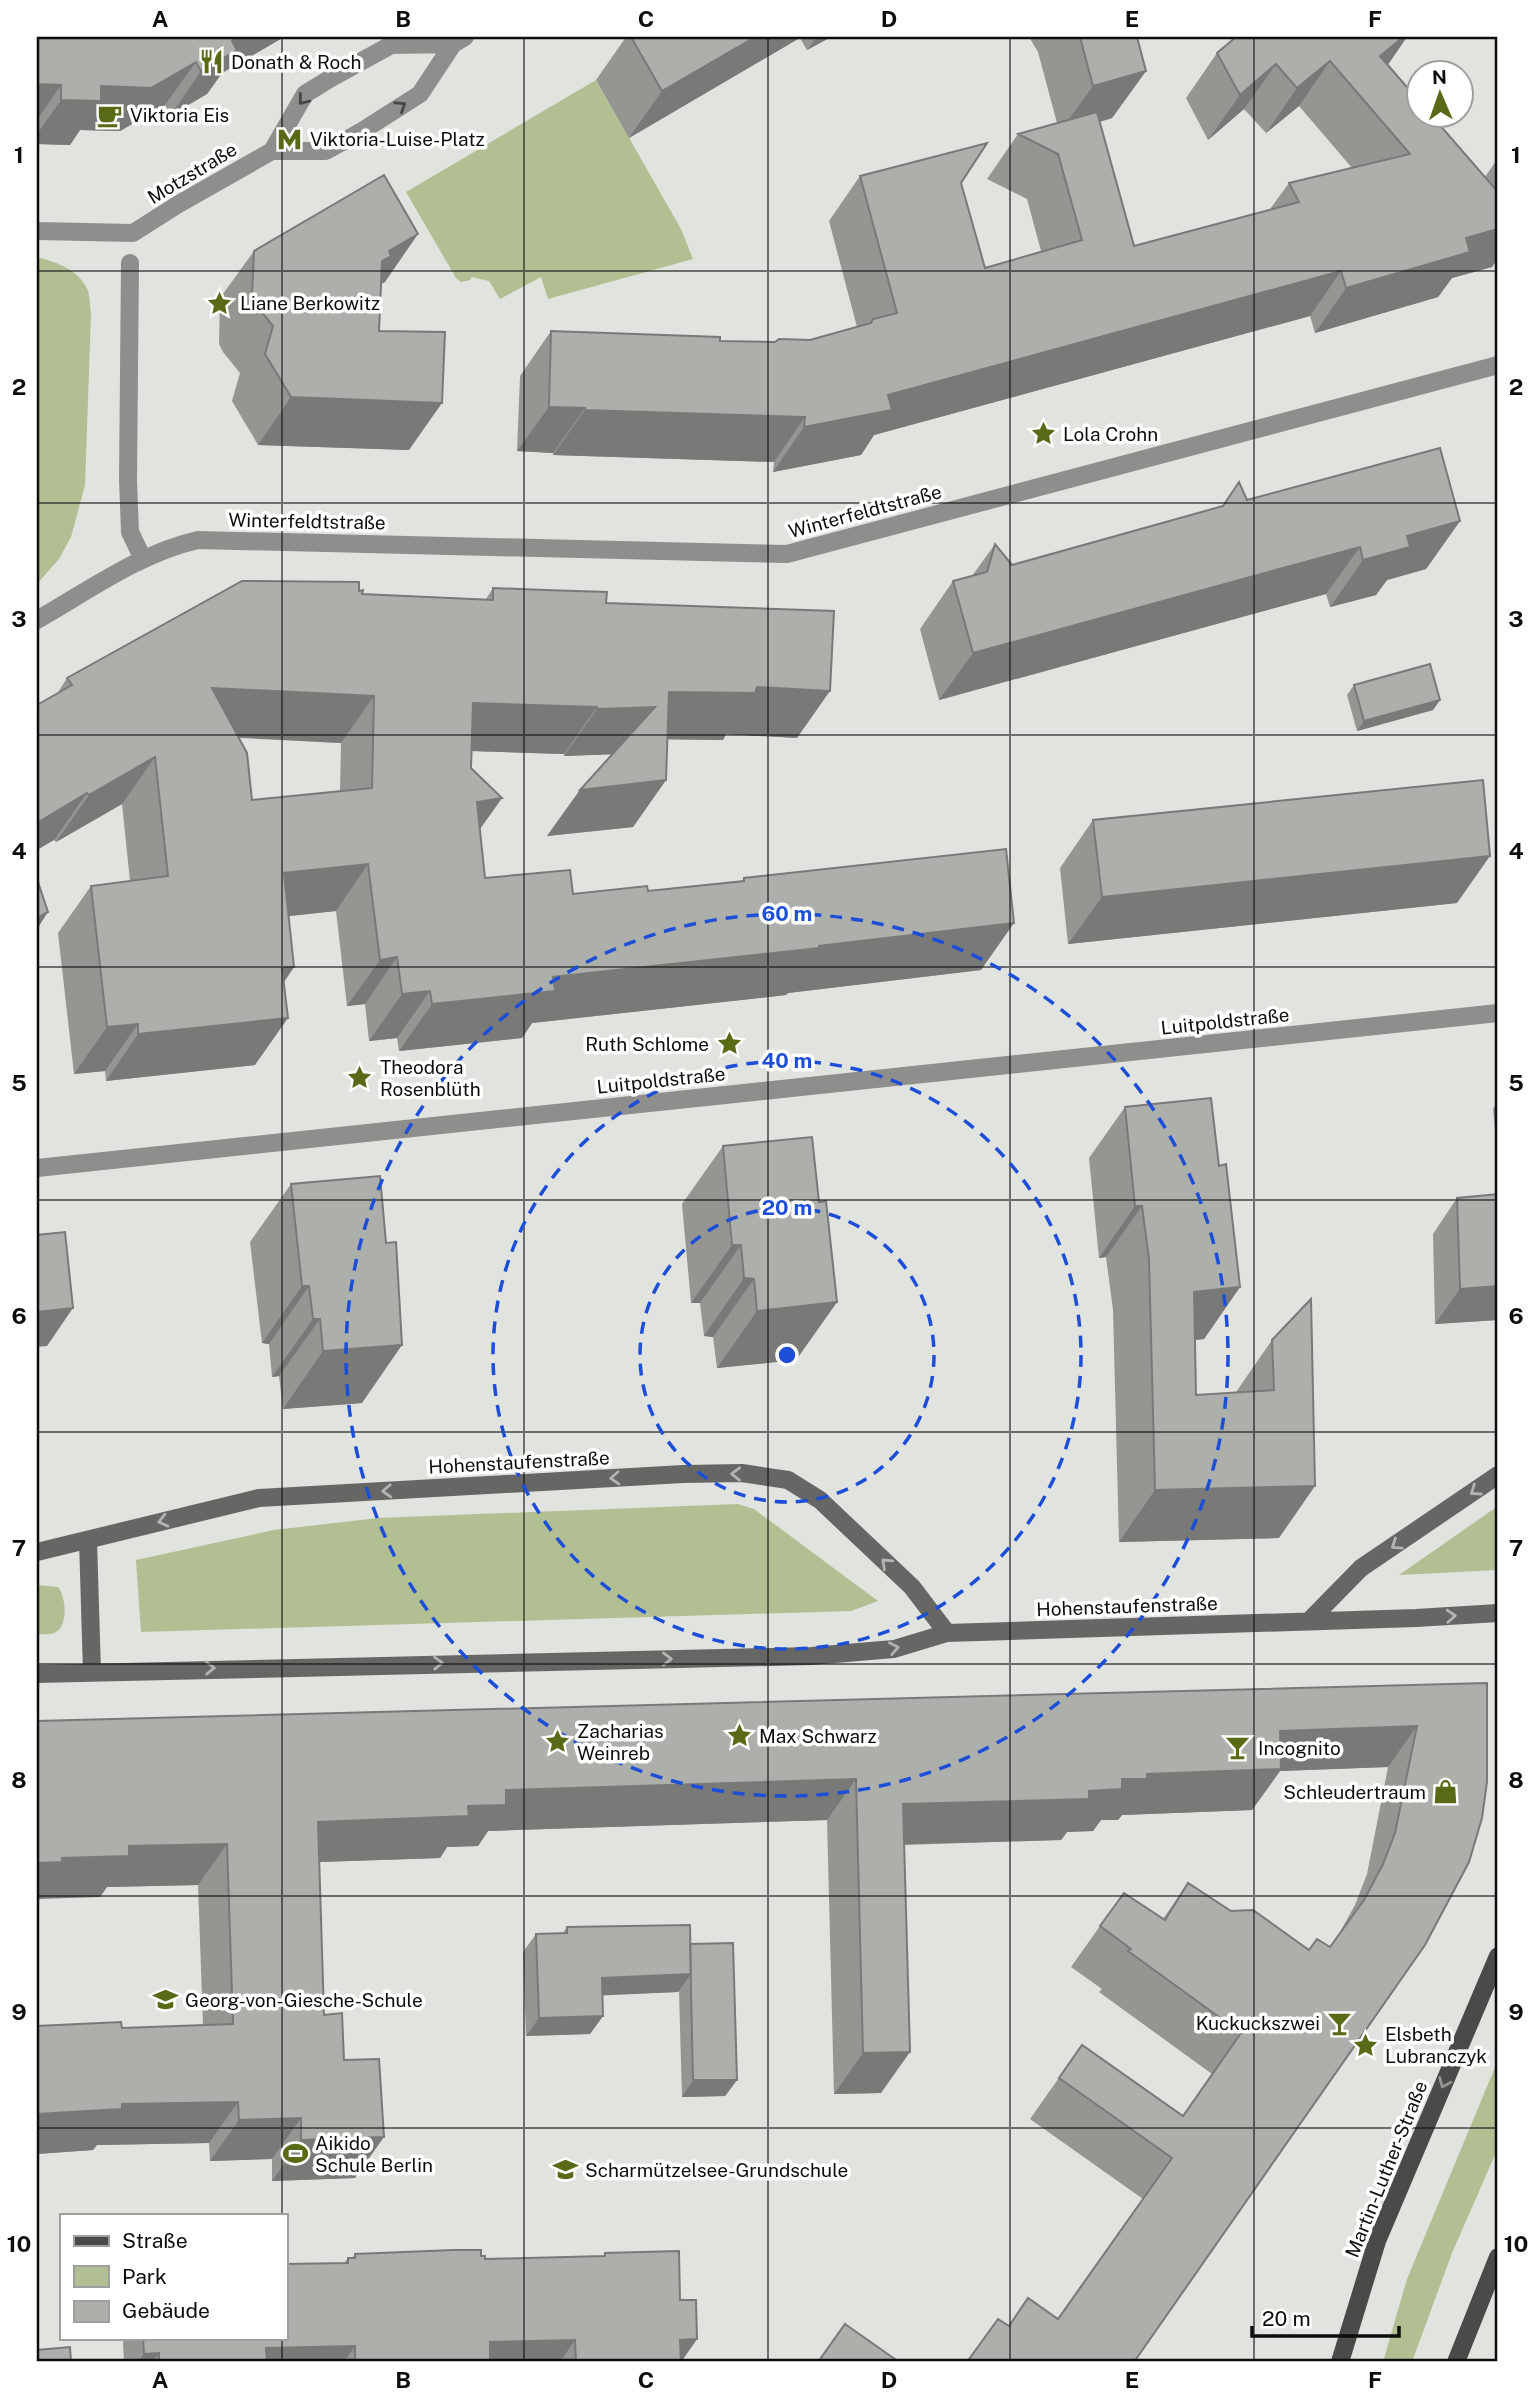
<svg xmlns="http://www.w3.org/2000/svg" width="1535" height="2399" font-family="'Public Sans',sans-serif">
<rect width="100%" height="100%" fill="#e1e3de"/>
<path fill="#b2bf93" d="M596 80 681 229 693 259 548 299 541 277 500 299 489 281 472 277 470 280 461 282 456 278 406 192Z
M37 257C56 262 80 270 88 291 90 298 90 307 91 314L85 485 71 537 59 559 37 584Z
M738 1504 754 1509 878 1601 851 1611 141 1632 136 1560 274 1530 378 1518Z
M1498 1506V1570L1399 1575Z
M37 1585 58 1587C66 1596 69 1628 54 1633 49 1635 42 1634 37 1634Z
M1498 2060V2148L1452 2253 1412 2362H1383L1407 2279Z"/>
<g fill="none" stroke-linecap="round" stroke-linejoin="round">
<path stroke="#8e8f8c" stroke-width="18" d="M130 263 128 480 130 532 143 559"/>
<path stroke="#8e8f8c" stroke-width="18" d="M272 151H326L362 131 420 94 453 44
M37 231 133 233 177 205 272 151 305 94 331 78 391 45 453 44 465 37
M37 620C88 591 140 553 198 540L787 554 1498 365
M37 1168 1498 1013"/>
<path stroke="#666764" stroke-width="18" d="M88 1540 92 1672
M37 1552 259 1498 683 1474 742 1473 788 1480 820 1500 912 1587 947 1633
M1309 1621 1361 1568 1498 1475
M37 1674 811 1656 894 1649 947 1633 1416 1618 1498 1613"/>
<path stroke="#4a4b48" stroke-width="18" d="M1340 2362 1377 2241 1498 1956
M1456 2362 1498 2257"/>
</g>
<path fill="#959692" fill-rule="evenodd" d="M37 37H284L222 73 207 94 171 115 165 105 120 131 80 130 70 145 37 144Z
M626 37H831L807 50 800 38 629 138 596 80Z
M1029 37H1137L1146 71 1112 118 1100 122 1134 246 1270 209 1289 183 1352 168 1299 106 1266 133 1244 109 1208 140 1186 98 1217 53 1388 64 1485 177 1498 158V258L1492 267 1452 278 1438 297 1315 333 1310 316 874 435 861 455 773 472 774 462 553 455V453L517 451 520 376 551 331 720 341 775 342 810 340 857 327 829 221 860 176 961 183 985 268 1041 251 1027 199 987 179 1018 134 1057 123 1038 52Z
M254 251 385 282 381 284 379 331 409 450 258 445 232 401 240 373 223 352 219 344 220 298Z
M1247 500 1460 521 1426 569 1387 580 1376 595 1330 607 1326 594 939 700 920 629 953 581 972 576 995 544 1012 565Z
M493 588 606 603 797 738 726 734 723 740 667 739 666 780 633 827 547 836 580 790 612 754 564 756V754L471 751V768L502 798 480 829 485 878 573 894 648 891 741 882 744 878 981 970 788 993 786 995 532 1023 522 1038 399 1051 397 1038 369 1041 365 1004 347 1006 336 911 289 916 294 967 284 982 255 1065 106 1081 105 1071 74 1074 58 933 91 886 130 881 122 804 56 842 54 840 57 694 67 678 359 591 362 594 486 599ZM238 738 341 743 340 791 252 800Z
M1354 685 1440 700 1433 710 1357 731 1347 695Z
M1093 820 1457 903 1068 944 1060 868Z
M1498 1101V1149H1497L1493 1109Z
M1125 1107 1219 1166 1240 1287 1204 1339 1195 1340 1196 1395 1236 1392 1272 1340 1279 1538 1119 1542 1113 1310 1106 1257 1099 1258 1089 1158Z
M723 1146 819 1202 837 1302 796 1360 717 1368 713 1337 704 1336 700 1303H691L682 1204Z
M291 1184 362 1403 283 1409 279 1376 272 1377 269 1344 262 1343 250 1242Z
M1498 1194V1320L1435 1324 1433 1234 1457 1198Z
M1487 1683 1134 2362 1009 2326 1058 2319 1143 2199 1030 2119 1082 2045 1183 2116 1212 2074 1099 1992 1102 1989 1071 1967 1100 1926 1163 1919 1188 1883 1231 1911 1309 1950 1330 1947 1336 1939 1355 1905 1367 1874 1388 1767 1280 1771 1252 1810 1122 1815 1118 1820H1101L1093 1831 1067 1832 1061 1840 904 1845 881 2093 834 2094 827 1820 488 1831 478 1846 447 1847 440 1858 319 1862 324 2015 344 2060 355 2178 272 2181V2159L210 2161 209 2143 97 2145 93 2150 37 2154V2026L122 2028 203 2025 198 1885 107 1887 100 1897 37 1721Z
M567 1927 690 1944 737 2080 725 2096 682 2097 679 1991 678 1992 602 1995 603 2016 590 2034 526 2036 523 1952 536 1934 563 1933Z
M605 2253 680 2300 697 2339 681 2362H124L123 2342 126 2338H285L348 2258H352L355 2254 481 2256 485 2259 603 2256Z"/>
<path fill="#797a77" d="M239 37H284L222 73 207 94 171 115 201 71 232 41Z
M755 37H801L629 138 662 91Z
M817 37H831L807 50Z
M1403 37H1407L1383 72 1380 56Z
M1330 61 1299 106 1266 133 1297 88Z
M196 62 165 105 120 131 80 130 70 145 37 144V134L61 100 101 86Z
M1276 64 1244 109 1208 140 1240 95Z
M1146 71 1112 118 1059 133 1093 86Z
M37 84 61 85 37 120Z
M1498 229V258L1492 267 1452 278 1438 297 1315 333 1346 288 1466 238Z
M418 234 385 282 365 293 348 309 389 251Z
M1341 271 1310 316 874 435 861 455 773 472 804 427 888 395Z
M291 397 442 403 409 450 258 445Z
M549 407 585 408 553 453 517 451Z
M585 410 805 417 774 462 553 455Z
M1460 521 1426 569 1387 580 1376 595 1330 607 1363 560 1407 536Z
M1360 547 1326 594 939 700 973 653Z
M757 687 830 691 797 738 726 734 723 740 636 739 669 692Z
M212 688 374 696 341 743 179 734Z
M1440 700 1433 710 1357 731 1364 721Z
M473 703 597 707 564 754 440 750Z
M655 707 622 754 564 756 597 709Z
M155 757 122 804 56 842 89 795Z
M666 780 633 827 547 836 580 790Z
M87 793 54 840 37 850V823Z
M502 798 469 844 477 802Z
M1490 856 1457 903 1068 944 1102 897Z
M368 864 336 911 251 920 284 873Z
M48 912 37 929V918Z
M1014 923 981 970 788 993 786 995 532 1023 522 1038 399 1051 432 1004 553 977Z
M397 957 365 1004 347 1006 380 960Z
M294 967 262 1014 282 968Z
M430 991 397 1038 369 1041 402 994Z
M288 1018 255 1065 106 1081 138 1034Z
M138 1024 105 1071 74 1074 107 1027Z
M1135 1206H1142L1106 1257 1099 1258Z
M732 1245H741L700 1303H691Z
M744 1278 754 1279 713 1337 704 1336Z
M302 1286H309L269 1344 262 1343Z
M1498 1286V1320L1435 1324 1460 1289Z
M1240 1287 1204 1339 1158 1344 1194 1292Z
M837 1302 796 1360 717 1368 757 1311Z
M73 1308 47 1346 37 1347V1312Z
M313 1319H320L279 1376 272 1377Z
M402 1345 362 1403 283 1409 323 1351Z
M1315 1486 1279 1538 1119 1542 1155 1490Z
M1417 1726 1388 1767 1280 1771 1252 1810 1122 1815 1118 1820H1101L1093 1831 1067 1832 1061 1840 874 1845 903 1804 1089 1791 1122 1779 1147 1774 1280 1731Z
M856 1779 827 1820 488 1831 478 1846 447 1847 440 1858 289 1863 318 1822 468 1806 506 1790Z
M227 1844 198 1885 107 1887 100 1897 37 1899V1863L129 1846Z
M691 1974 678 1992 589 1996 602 1978Z
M603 2016 590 2034 526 2036 539 2018Z
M910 2052 881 2093 834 2094 863 2053Z
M693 2080H737L725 2096 682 2097Z
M238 2102 209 2143 97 2145 93 2150 37 2154V2114L122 2104Z
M301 2118 272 2159 210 2161 239 2120Z
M384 2137 355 2178 272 2181 301 2140Z
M697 2339 681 2362 680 2340Z
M575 2340 560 2362H476L490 2342Z
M355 2346 344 2362H257L266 2348Z
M159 2353 153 2362H138L144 2354Z"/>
<path fill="#adafaa" stroke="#797a77" stroke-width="2" fill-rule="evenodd" d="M37 37H239L232 41 237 50 201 71 196 62 151 88 101 86V101L61 100V85L37 84Z
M631 37H755L662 91Z
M1080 37H1137L1146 71 1093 86Z
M1236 37H1403L1380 56 1419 101V116H1432L1498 192V229L1466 238 1470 252 1346 288 1341 271 888 395 892 410 804 427 805 417 585 410V408L549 407 551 331 720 337V341L775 342 779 339 810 340 871 323 873 319 897 313 860 176 987 143 961 183 985 268 1082 240 1058 154 1018 134 1097 112 1134 246 1299 202 1289 183 1410 154 1330 61 1297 88 1276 64 1240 95 1217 53Z
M384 175 418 234 389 251 391 256 382 261 379 331 445 332 442 403 291 397 265 354 273 326 256 305 252 296 254 251Z
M1440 448 1460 521 1407 536 1410 547 1363 560 1360 547 973 653 953 581 987 572 995 544 1012 565 1223 506 1239 482 1247 500Z
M242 581 359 582V591L363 590 362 594 493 600V588L545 590 607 592 606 603 834 611 830 691 757 687 755 693 669 692 666 780 580 790 655 707 597 709V707L473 703 471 768 502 798 477 802 485 878 570 870 573 894 647 886 648 891 744 881V878L1006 849 1014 923 819 946V948L553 977 555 991 432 1004 430 991 402 994 397 957 380 960 368 864 284 873 294 967 282 968 288 1018 138 1034V1024L107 1027 91 886 168 876 155 757 89 795 87 793 37 823V705L72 685 67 678ZM212 688 374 696 372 788 252 800 247 753Z
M1430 664 1440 700 1364 721 1354 685Z
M1483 780 1490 856 1102 897 1093 820Z
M37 879 48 912 37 918Z
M1211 1098 1219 1166 1226 1164 1240 1287 1194 1292 1196 1395 1274 1390 1272 1340 1311 1299 1315 1486 1155 1490 1149 1259 1142 1206H1135L1125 1107Z
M812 1137 819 1202 826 1201 837 1302 757 1311 754 1279 744 1278 741 1245H732L723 1146Z
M380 1176 386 1243 396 1242 402 1345 323 1351 320 1319H313L309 1286H302L291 1184Z
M1498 1194V1286L1460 1289 1457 1198Z
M65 1232 73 1308 37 1312V1235Z
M1487 1683V1782L1482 1818 1469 1862 1425 1945 1134 2362H967L998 2319 1009 2326 1028 2298 1058 2319 1172 2158 1059 2078 1082 2045 1183 2116 1241 2033 1128 1951 1131 1949 1100 1926 1124 1893 1165 1920 1188 1883 1231 1911 1253 1910 1309 1950 1317 1939 1330 1947 1364 1900 1383 1864 1395 1833 1417 1726 1280 1731 1281 1769 1147 1774V1779H1122V1789L1089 1791V1799L903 1804 910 2052 863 2053 856 1779 506 1790V1805L468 1806 469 1816 318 1822 324 2015 342 2013 344 2060 379 2059 384 2137 301 2140V2118L239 2120 238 2102 122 2104V2109L37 2114V2026L121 2022 122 2028 233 2024 227 1844 129 1846V1856L62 1858V1862L37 1863V1721Z
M690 1925 691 1974 602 1978 603 2016 539 2018 536 1934 567 1933V1927Z
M733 1943 737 2080H693L690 1944Z
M453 2250H481V2256H485V2259L605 2256V2253L679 2251 680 2300H696L697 2339 680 2340 681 2362H576L575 2340 490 2342V2362H355V2346L266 2348 267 2362H159V2353L144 2354 143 2338H285V2264L348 2263V2258H355V2254Z
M845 2324 899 2362H818Z
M70 2347 71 2362H37V2350Z"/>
<defs><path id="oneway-chevron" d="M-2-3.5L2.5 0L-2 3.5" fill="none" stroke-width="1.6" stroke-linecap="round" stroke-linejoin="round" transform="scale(1.75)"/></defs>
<g stroke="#474846">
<use href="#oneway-chevron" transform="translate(303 100) rotate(128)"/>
<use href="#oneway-chevron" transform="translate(401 106) rotate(-33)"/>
</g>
<g stroke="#b2b3b2">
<use href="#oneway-chevron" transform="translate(736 1474) rotate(-179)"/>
<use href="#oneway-chevron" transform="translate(615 1478) rotate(177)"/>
<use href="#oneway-chevron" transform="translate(387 1491) rotate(177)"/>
<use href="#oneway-chevron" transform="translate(1475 1491) rotate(145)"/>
<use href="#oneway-chevron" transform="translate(163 1521) rotate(166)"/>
<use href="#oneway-chevron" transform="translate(1396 1545) rotate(146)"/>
<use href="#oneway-chevron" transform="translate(886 1563) rotate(-137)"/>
<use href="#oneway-chevron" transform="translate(1451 1616) rotate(-3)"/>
<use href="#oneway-chevron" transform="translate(894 1648) rotate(-11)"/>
<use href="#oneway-chevron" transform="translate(667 1659) rotate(-1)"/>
<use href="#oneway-chevron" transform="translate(438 1663) rotate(-1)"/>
<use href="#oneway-chevron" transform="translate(210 1668) rotate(-1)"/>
</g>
<use stroke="#929391" href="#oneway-chevron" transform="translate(1444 2083) rotate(113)"/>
<path fill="none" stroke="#0d0e0c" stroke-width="2" stroke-opacity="0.55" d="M282 37V2215M524 37V2362M768 37V2362M1010 37V2362M1254 37V2362M37 271H1498M37 503H1498M37 735H1498M37 967H1498M37 1200H1498M37 1432H1498M37 1664H1498M37 1896H1498M37 2128H1498M282 2338V2362"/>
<g fill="none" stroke="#1d4ed8" stroke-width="3.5" stroke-dasharray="12 9">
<circle cx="787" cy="1355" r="147"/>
<circle cx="787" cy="1355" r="294"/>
<circle cx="787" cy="1355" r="441"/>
</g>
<defs>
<symbol id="restaurant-bare" viewBox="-9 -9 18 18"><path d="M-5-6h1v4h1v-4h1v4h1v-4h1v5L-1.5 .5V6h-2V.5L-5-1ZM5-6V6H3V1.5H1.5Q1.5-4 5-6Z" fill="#586a16" stroke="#fff" stroke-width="2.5" paint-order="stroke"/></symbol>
<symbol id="cafe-bare" viewBox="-9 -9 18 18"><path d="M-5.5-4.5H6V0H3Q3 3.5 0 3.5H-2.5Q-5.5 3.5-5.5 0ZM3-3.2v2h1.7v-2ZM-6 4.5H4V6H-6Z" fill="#586a16" stroke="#fff" stroke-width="2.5" paint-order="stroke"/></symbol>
<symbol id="metro-bare" viewBox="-9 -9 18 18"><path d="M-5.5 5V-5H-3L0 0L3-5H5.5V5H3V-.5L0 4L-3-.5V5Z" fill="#586a16" stroke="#fff" stroke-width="2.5" paint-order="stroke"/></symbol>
<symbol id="sight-bare" viewBox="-9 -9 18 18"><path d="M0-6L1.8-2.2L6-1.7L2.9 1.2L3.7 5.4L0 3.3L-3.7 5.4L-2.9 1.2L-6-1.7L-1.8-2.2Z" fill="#586a16" stroke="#fff" stroke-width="2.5" paint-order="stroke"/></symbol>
<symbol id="bar-bare" viewBox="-9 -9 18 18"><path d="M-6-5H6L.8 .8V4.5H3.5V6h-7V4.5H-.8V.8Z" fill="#586a16" stroke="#fff" stroke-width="2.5" paint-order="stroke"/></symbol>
<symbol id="shop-bare" viewBox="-9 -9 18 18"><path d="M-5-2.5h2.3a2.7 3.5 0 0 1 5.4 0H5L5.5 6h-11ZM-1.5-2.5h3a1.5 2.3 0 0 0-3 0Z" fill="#586a16" stroke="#fff" stroke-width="2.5" paint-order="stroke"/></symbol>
<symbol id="school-bare" viewBox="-9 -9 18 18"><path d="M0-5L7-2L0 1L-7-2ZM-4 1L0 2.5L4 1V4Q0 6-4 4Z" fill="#586a16" stroke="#fff" stroke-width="2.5" paint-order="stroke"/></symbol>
<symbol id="stadium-bare" viewBox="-9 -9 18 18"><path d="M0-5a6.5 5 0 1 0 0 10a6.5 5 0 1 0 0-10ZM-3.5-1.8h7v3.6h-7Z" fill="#586a16" stroke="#fff" stroke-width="2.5" paint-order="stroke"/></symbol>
</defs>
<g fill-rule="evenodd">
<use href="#restaurant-bare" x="194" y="44" width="35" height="35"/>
<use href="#cafe-bare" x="92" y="98" width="35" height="35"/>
<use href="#metro-bare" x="272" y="122" width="35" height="35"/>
<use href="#sight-bare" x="202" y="286" width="35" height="35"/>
<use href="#sight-bare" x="1026" y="416" width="35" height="35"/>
<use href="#sight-bare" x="712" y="1026" width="35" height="35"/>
<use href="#sight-bare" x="342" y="1060" width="35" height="35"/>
<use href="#sight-bare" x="722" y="1718" width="35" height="35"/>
<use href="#sight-bare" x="540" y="1724" width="35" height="35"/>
<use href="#bar-bare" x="1220" y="1730" width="35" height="35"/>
<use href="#shop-bare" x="1428" y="1774" width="35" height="35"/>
<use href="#school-bare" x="148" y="1982" width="35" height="35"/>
<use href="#bar-bare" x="1322" y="2006" width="35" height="35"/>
<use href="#sight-bare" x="1348" y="2028" width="35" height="35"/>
<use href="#stadium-bare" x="278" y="2136" width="35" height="35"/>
<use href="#school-bare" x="548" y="2152" width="35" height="35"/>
</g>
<g text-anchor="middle" stroke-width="7" stroke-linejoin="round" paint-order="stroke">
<g font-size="19" fill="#0d0e0c" stroke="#fff" text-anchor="start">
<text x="231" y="69">Donath &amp; Roch</text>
<text x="130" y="122">Viktoria Eis</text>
<text x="310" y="146">Viktoria-Luise-Platz</text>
<text x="240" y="310">Liane Berkowitz</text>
<text x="1063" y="441">Lola Crohn</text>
<text x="709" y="1051" text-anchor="end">Ruth Schlome</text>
<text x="380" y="1074">Theodora<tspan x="380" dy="22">Rosenblüth</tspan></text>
<text x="577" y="1738">Zacharias<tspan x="577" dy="22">Weinreb</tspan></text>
<text x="759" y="1743">Max Schwarz</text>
<text x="1258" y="1755">Incognito</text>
<text x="1426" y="1799" text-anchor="end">Schleudertraum</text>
<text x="185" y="2007">Georg-von-Giesche-Schule</text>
<text x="1320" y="2030" text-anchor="end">Kuckuckszwei</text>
<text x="1385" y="2041">Elsbeth<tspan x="1385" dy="22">Lubranczyk</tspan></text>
<text x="315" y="2150">Aikido<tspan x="315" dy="22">Schule Berlin</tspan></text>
<text x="585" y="2177">Scharmützelsee-Grundschule</text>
</g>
<g font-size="19" fill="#0d0e0c" stroke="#fff">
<text transform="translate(192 173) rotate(-31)" y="7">Motzstraße</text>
<text transform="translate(865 511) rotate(-15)" y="7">Winterfeldtstraße</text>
<text transform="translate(307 521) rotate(1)" y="7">Winterfeldtstraße</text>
<text transform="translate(1225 1021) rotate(-6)" y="7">Luitpoldstraße</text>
<text transform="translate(661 1080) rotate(-6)" y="7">Luitpoldstraße</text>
<text transform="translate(519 1462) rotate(-3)" y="7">Hohenstaufenstraße</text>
<text transform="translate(1127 1606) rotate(-2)" y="7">Hohenstaufenstraße</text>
<text transform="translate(1386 2169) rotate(-68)" y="7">Martin-Luther-Straße</text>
</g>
</g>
<circle cx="787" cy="1355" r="10" fill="#1d4ed8" stroke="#fff" stroke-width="3.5"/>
<g font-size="21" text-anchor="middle" font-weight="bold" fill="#1d4ed8" stroke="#fff" stroke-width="7" stroke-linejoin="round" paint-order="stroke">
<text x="787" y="921">60 m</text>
<text x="787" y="1068">40 m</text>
<text x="787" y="1215">20 m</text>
</g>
<rect width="1535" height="2399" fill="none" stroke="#ffffff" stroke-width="77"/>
<rect x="60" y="2214" width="228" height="126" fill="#ffffff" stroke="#9e9f9e" stroke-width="2"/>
<rect x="74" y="2236" width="35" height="10" fill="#4a4b48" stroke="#9e9f9e" stroke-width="2"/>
<text x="122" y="2248" font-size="21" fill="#0d0e0c">Straße</text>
<rect x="74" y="2266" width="35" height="21" fill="#b2bf93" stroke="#9e9f9e" stroke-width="2"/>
<text x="122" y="2284" font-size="21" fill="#0d0e0c">Park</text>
<rect x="74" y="2301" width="35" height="21" fill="#adafaa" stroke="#9e9f9e" stroke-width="2"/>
<text x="122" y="2318" font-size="21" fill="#0d0e0c">Gebäude</text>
<g transform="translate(1440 94) rotate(358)"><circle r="33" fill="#ffffff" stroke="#9e9f9e" stroke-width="2"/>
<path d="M0-5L12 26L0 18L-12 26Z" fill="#586a16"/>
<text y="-10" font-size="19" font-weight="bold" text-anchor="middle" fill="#0d0e0c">N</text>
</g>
<path d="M1252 2326v10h147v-10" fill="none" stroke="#0d0e0c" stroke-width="3.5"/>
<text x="1262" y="2326" font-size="21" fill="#0d0e0c" stroke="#ffffff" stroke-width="5" paint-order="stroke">20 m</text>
<rect x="38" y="38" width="1458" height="2322" fill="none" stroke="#0d0e0c" stroke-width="2.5"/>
<g font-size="23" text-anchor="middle" font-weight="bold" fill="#0d0e0c">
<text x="160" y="27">A</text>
<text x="403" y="27">B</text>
<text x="646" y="27">C</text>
<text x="889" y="27">D</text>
<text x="1132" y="27">E</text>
<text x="1375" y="27">F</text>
<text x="19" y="163">1</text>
<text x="1516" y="163">1</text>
<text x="19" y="395">2</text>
<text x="1516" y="395">2</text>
<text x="19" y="627">3</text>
<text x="1516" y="627">3</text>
<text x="19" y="859">4</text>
<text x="1516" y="859">4</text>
<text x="19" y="1091">5</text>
<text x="1516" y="1091">5</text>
<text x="19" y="1324">6</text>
<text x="1516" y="1324">6</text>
<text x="19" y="1556">7</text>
<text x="1516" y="1556">7</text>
<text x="19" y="1788">8</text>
<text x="1516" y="1788">8</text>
<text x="19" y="2020">9</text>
<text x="1516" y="2020">9</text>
<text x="19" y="2252">10</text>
<text x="1516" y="2252">10</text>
<text x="160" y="2388">A</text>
<text x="403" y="2388">B</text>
<text x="646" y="2388">C</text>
<text x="889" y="2388">D</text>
<text x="1132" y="2388">E</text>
<text x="1375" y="2388">F</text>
</g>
</svg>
